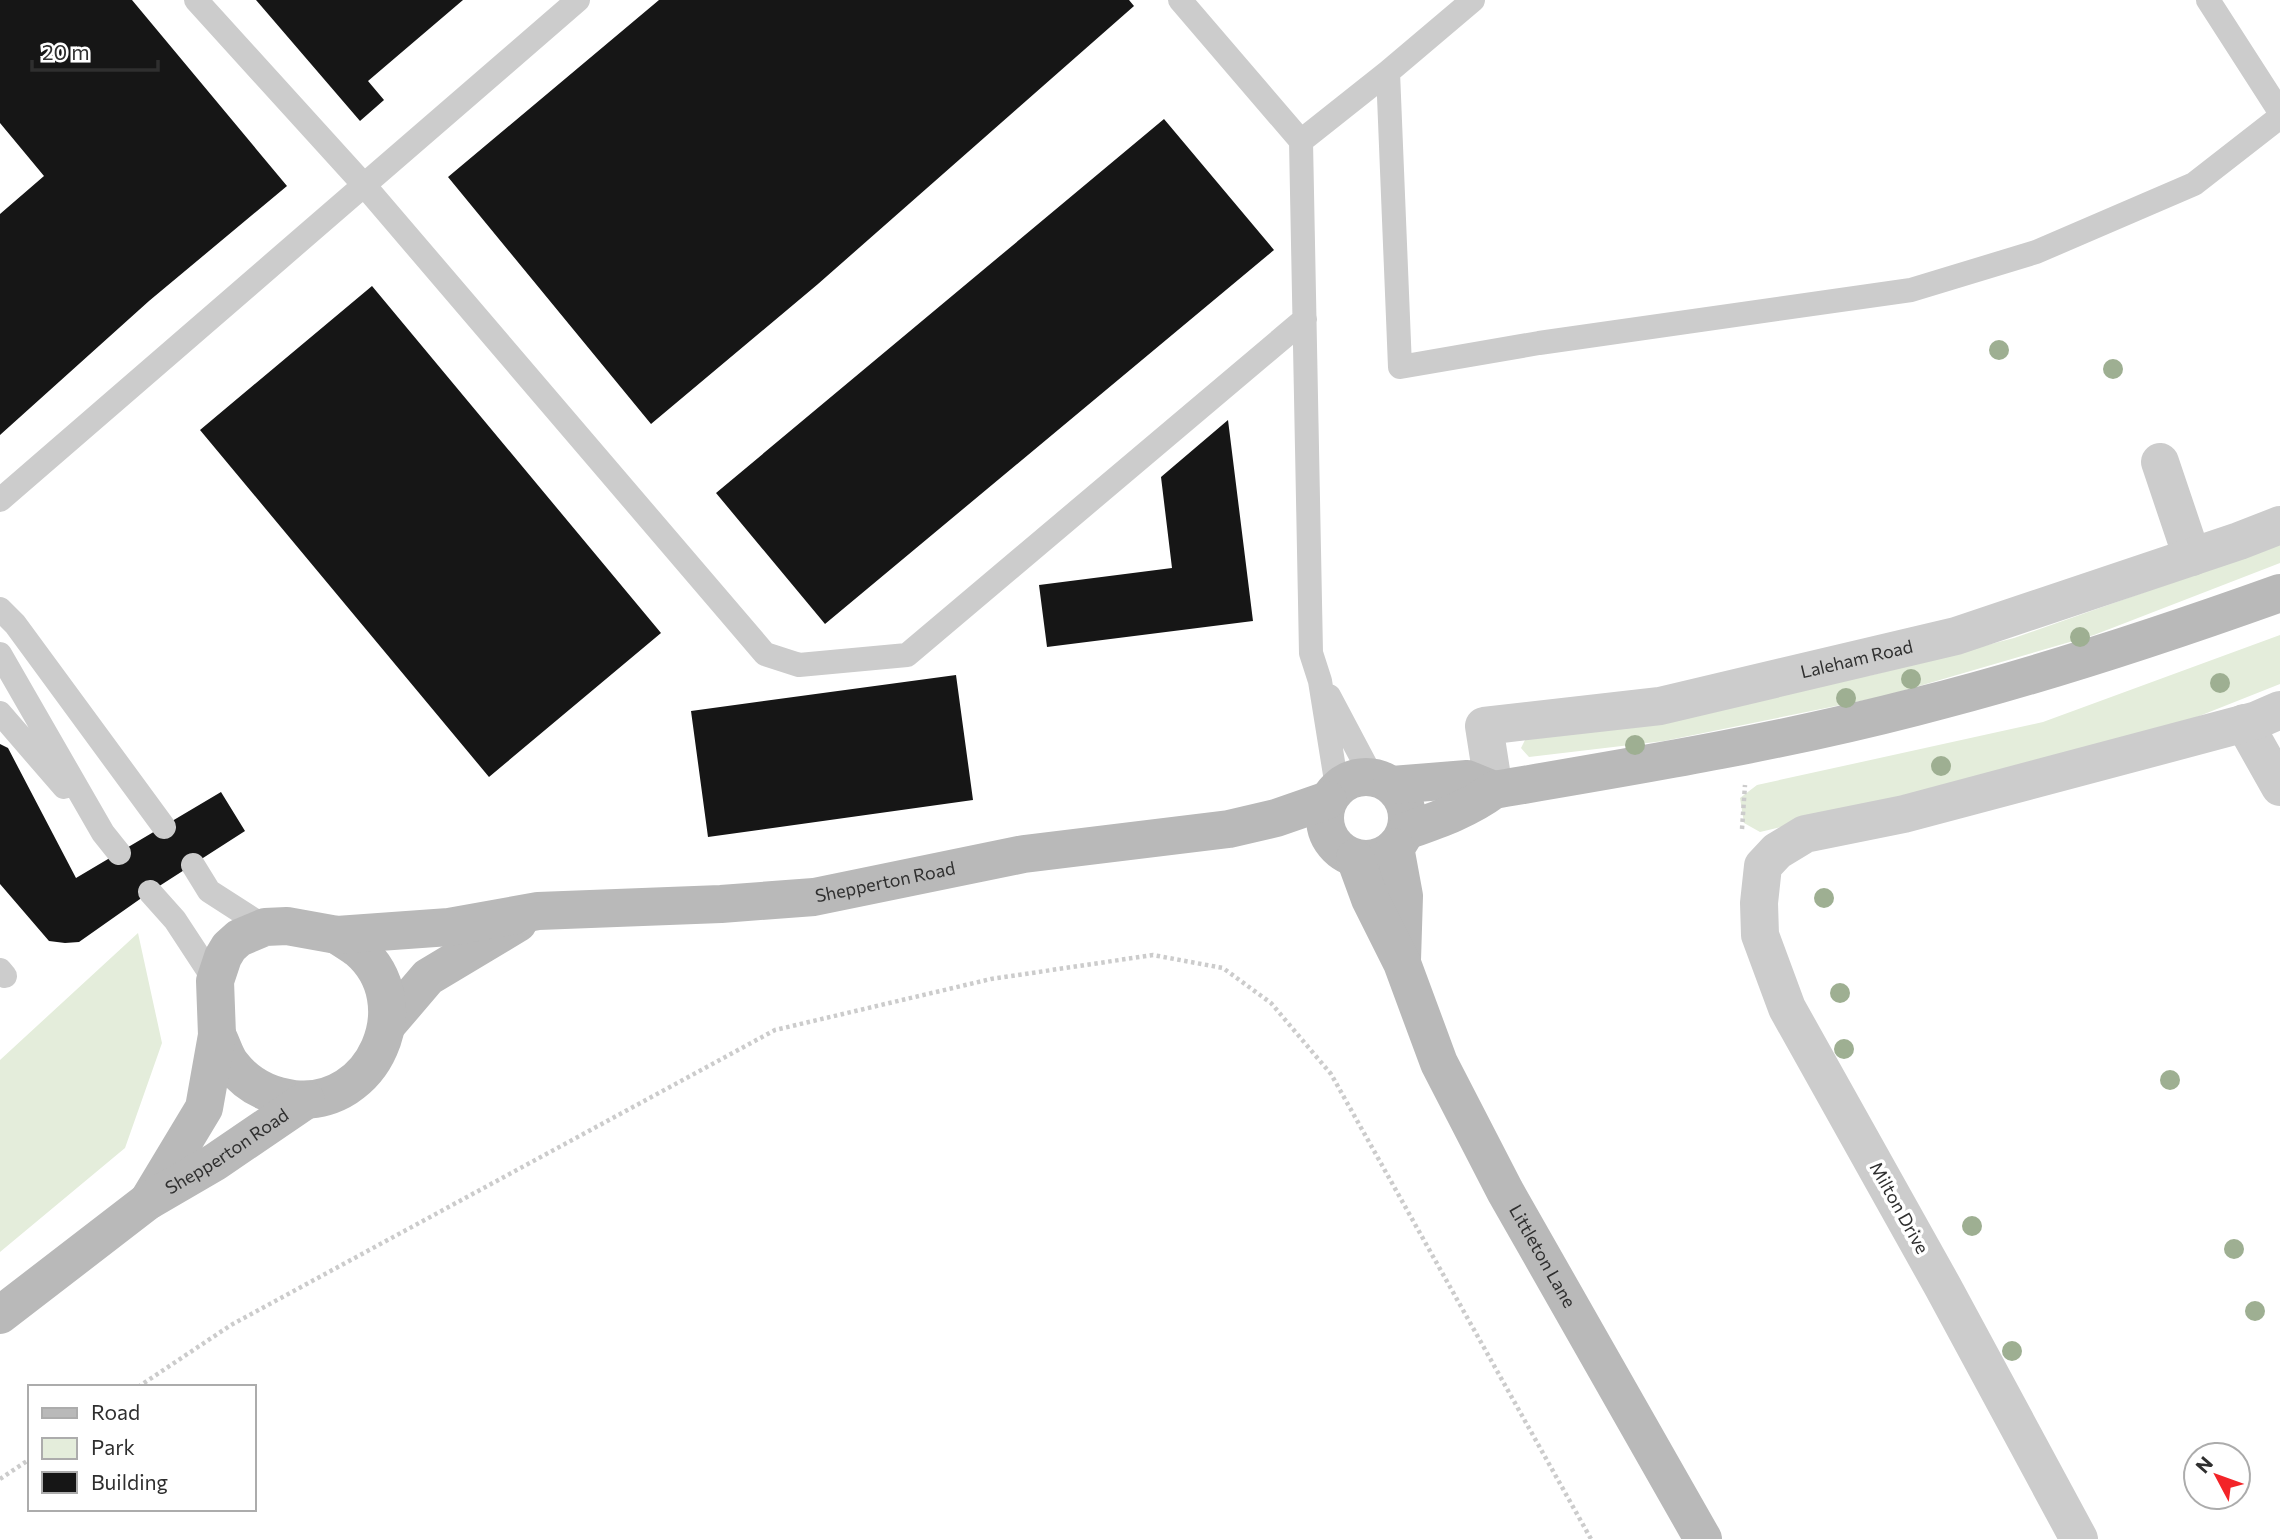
<svg xmlns="http://www.w3.org/2000/svg" width="2280" height="1539" font-family="Commissioner,sans-serif">
<rect width="100%" height="100%" fill="#fff"/>
<path fill="#e4eddb" d="M2280 541V563L2094 635 1885 696 1664 741 1529 757 1521 748 1526 738 1872 675 2014 638 2219 566Z
M2280 635V684L2159 732 2112 747 1760 832 1744 823 1740 798 1757 785 2043 722Z
M138 933 162 1043 125 1148 0 1252V1060Z"/>
<path fill="#161616" d="M0 0H132L287 186 149 301 0 435V214L44 176 0 123Z
M256 0H463L368 81 384 100 360 121Z
M659 0H1129L1134 6 818 284 651 424 448 177Z
M1164 119 1274 250 825 624 716 493Z
M372 286 661 633 489 777 200 430Z
M1228 420 1253 621 1047 647 1039 585 1172 568 1161 477Z
M956 675 973 800 708 837 691 711Z
M0 744 8 748 76 878 221 792 245 831 150 892 79 942 65 943 49 941 0 884Z"/>
<g fill="none" stroke-linecap="round" stroke-linejoin="round">
<path stroke="#ccc" stroke-width="4.5" stroke-dasharray="3.5 3.5" stroke-linecap="butt" d="M1742 829 1745 785
M138 1387 231 1325 775 1030 991 979 1153 955 1223 968 1271 1003 1331 1074 1591 1539
M0 1479 30 1459"/>
<path stroke="#ccc" stroke-width="24" d="M196 0 364 185 765 654 799 665 907 655 1305 319
M1180 0 1301 141 1311 653 1320 681 1337 787
M2208 0 2280 112
M1388 72 1400 367 1539 343 1911 290 2036 252 2194 184 2280 117
M1301 141 1388 72 1473 0
M0 500 578 0
M0 609 15 624 164 827
M0 654 103 833 119 853
M1329 696 1372 777
M0 713 64 787
M193 865 209 891 265 927
M150 892 175 920 215 981
M0 970 5 976"/>
<g stroke="#ccc" stroke-width="38">
<path d="M2160 462 2192 557"/>
<path d="M2244 723 2280 787"/>
<path id="s1" d="M1494 790 1484 726 1660 706 1956 636 2239 541 2280 525"/>
<path d="M2079 1539 1943 1287 1787 1008 1760 935 1759 903 1763 866 1777 851 1805 834 1904 814 2257 720 2280 710"/>
</g>
<g stroke="#b9b9b9" stroke-width="38">
<circle cx="1366" cy="818" r="41"/>
<path d="M1392 785 1467 779 1494 790"/>
<path d="M1406 831C1437 820 1467 810 1494 790 1635 766 1776 743 1915 707 2039 676 2160 636 2280 593"/>
<path d="M1395 847 1404 896 1402 960"/>
<path id="s2" d="M1355 858 1370 899 1402 963 1439 1063 1505 1191 1703 1539"/>
<path d="M387 1025 428 977 518 923"/>
<path d="M217 1035C222 1044 225 1056 231 1064 247 1085 268 1096 294 1099 374 1108 420 1003 359 950 353 945 344 940 337 935"/>
<path id="s3" d="M148 1201 204 1108 217 1035 215 981 223 957 229 947 239 938 265 927 287 926 337 935 449 927 538 911 721 904 814 897 1024 854 1229 829 1276 818 1328 800"/>
<path id="s4" d="M0 1315 148 1201 215 1162 306 1100"/>
</g>
</g>
<g fill="#9eaf92">
<circle cx="1999" cy="350" r="10"/>
<circle cx="2113" cy="369" r="10"/>
<circle cx="2080" cy="637" r="10"/>
<circle cx="1911" cy="679" r="10"/>
<circle cx="2220" cy="683" r="10"/>
<circle cx="1846" cy="698" r="10"/>
<circle cx="1635" cy="745" r="10"/>
<circle cx="1941" cy="766" r="10"/>
<circle cx="1824" cy="898" r="10"/>
<circle cx="1840" cy="993" r="10"/>
<circle cx="1844" cy="1049" r="10"/>
<circle cx="2170" cy="1080" r="10"/>
<circle cx="1972" cy="1226" r="10"/>
<circle cx="2234" cy="1249" r="10"/>
<circle cx="2255" cy="1311" r="10"/>
<circle cx="2012" cy="1351" r="10"/>
</g>
<g text-anchor="middle" stroke-width="7" stroke-linejoin="round" paint-order="stroke">
<g font-size="18" fill="#2f2f2f" stroke="#fff">
<text dy="6" stroke="none"><textPath href="#s1" startOffset="444">Laleham Road</textPath></text>
<text dy="6" stroke="none"><textPath href="#s3" startOffset="940">Shepperton Road</textPath></text>
<text dy="6" stroke="none"><textPath href="#s4" startOffset="280">Shepperton Road</textPath></text>
<text transform="translate(1899 1208) rotate(61)" y="6">Milton Drive</text>
<text dy="6" stroke="none"><textPath href="#s2" startOffset="441">Littleton Lane</textPath></text>
</g>
</g>
<rect x="28" y="1385" width="228" height="126" fill="#ffffff" stroke="#acacac" stroke-width="2"/>
<rect x="42" y="1408" width="35" height="10" fill="#b9b9b9" stroke="#acacac" stroke-width="2"/>
<text x="91" y="1420" font-size="21" fill="#2f2f2f">Road</text>
<rect x="42" y="1438" width="35" height="21" fill="#e4eddb" stroke="#acacac" stroke-width="2"/>
<text x="91" y="1455" font-size="21" fill="#2f2f2f">Park</text>
<rect x="42" y="1472" width="35" height="21" fill="#161616" stroke="#acacac" stroke-width="2"/>
<text x="91" y="1490" font-size="21" fill="#2f2f2f">Building</text>
<g transform="translate(2217 1476) rotate(311)"><circle r="33" fill="#ffffff" stroke="#acacac" stroke-width="2"/>
<path d="M0-5L12 26L0 18L-12 26Z" fill="#f32428"/>
<text y="-10" font-size="19" font-weight="bold" text-anchor="middle" fill="#2f2f2f">N</text>
</g>
<path d="M32 60v10h126v-10" fill="none" stroke="#2f2f2f" stroke-width="3.5"/>
<text x="42" y="60" font-size="21" fill="#2f2f2f" stroke="#ffffff" stroke-width="5" paint-order="stroke">20 m</text>
</svg>
